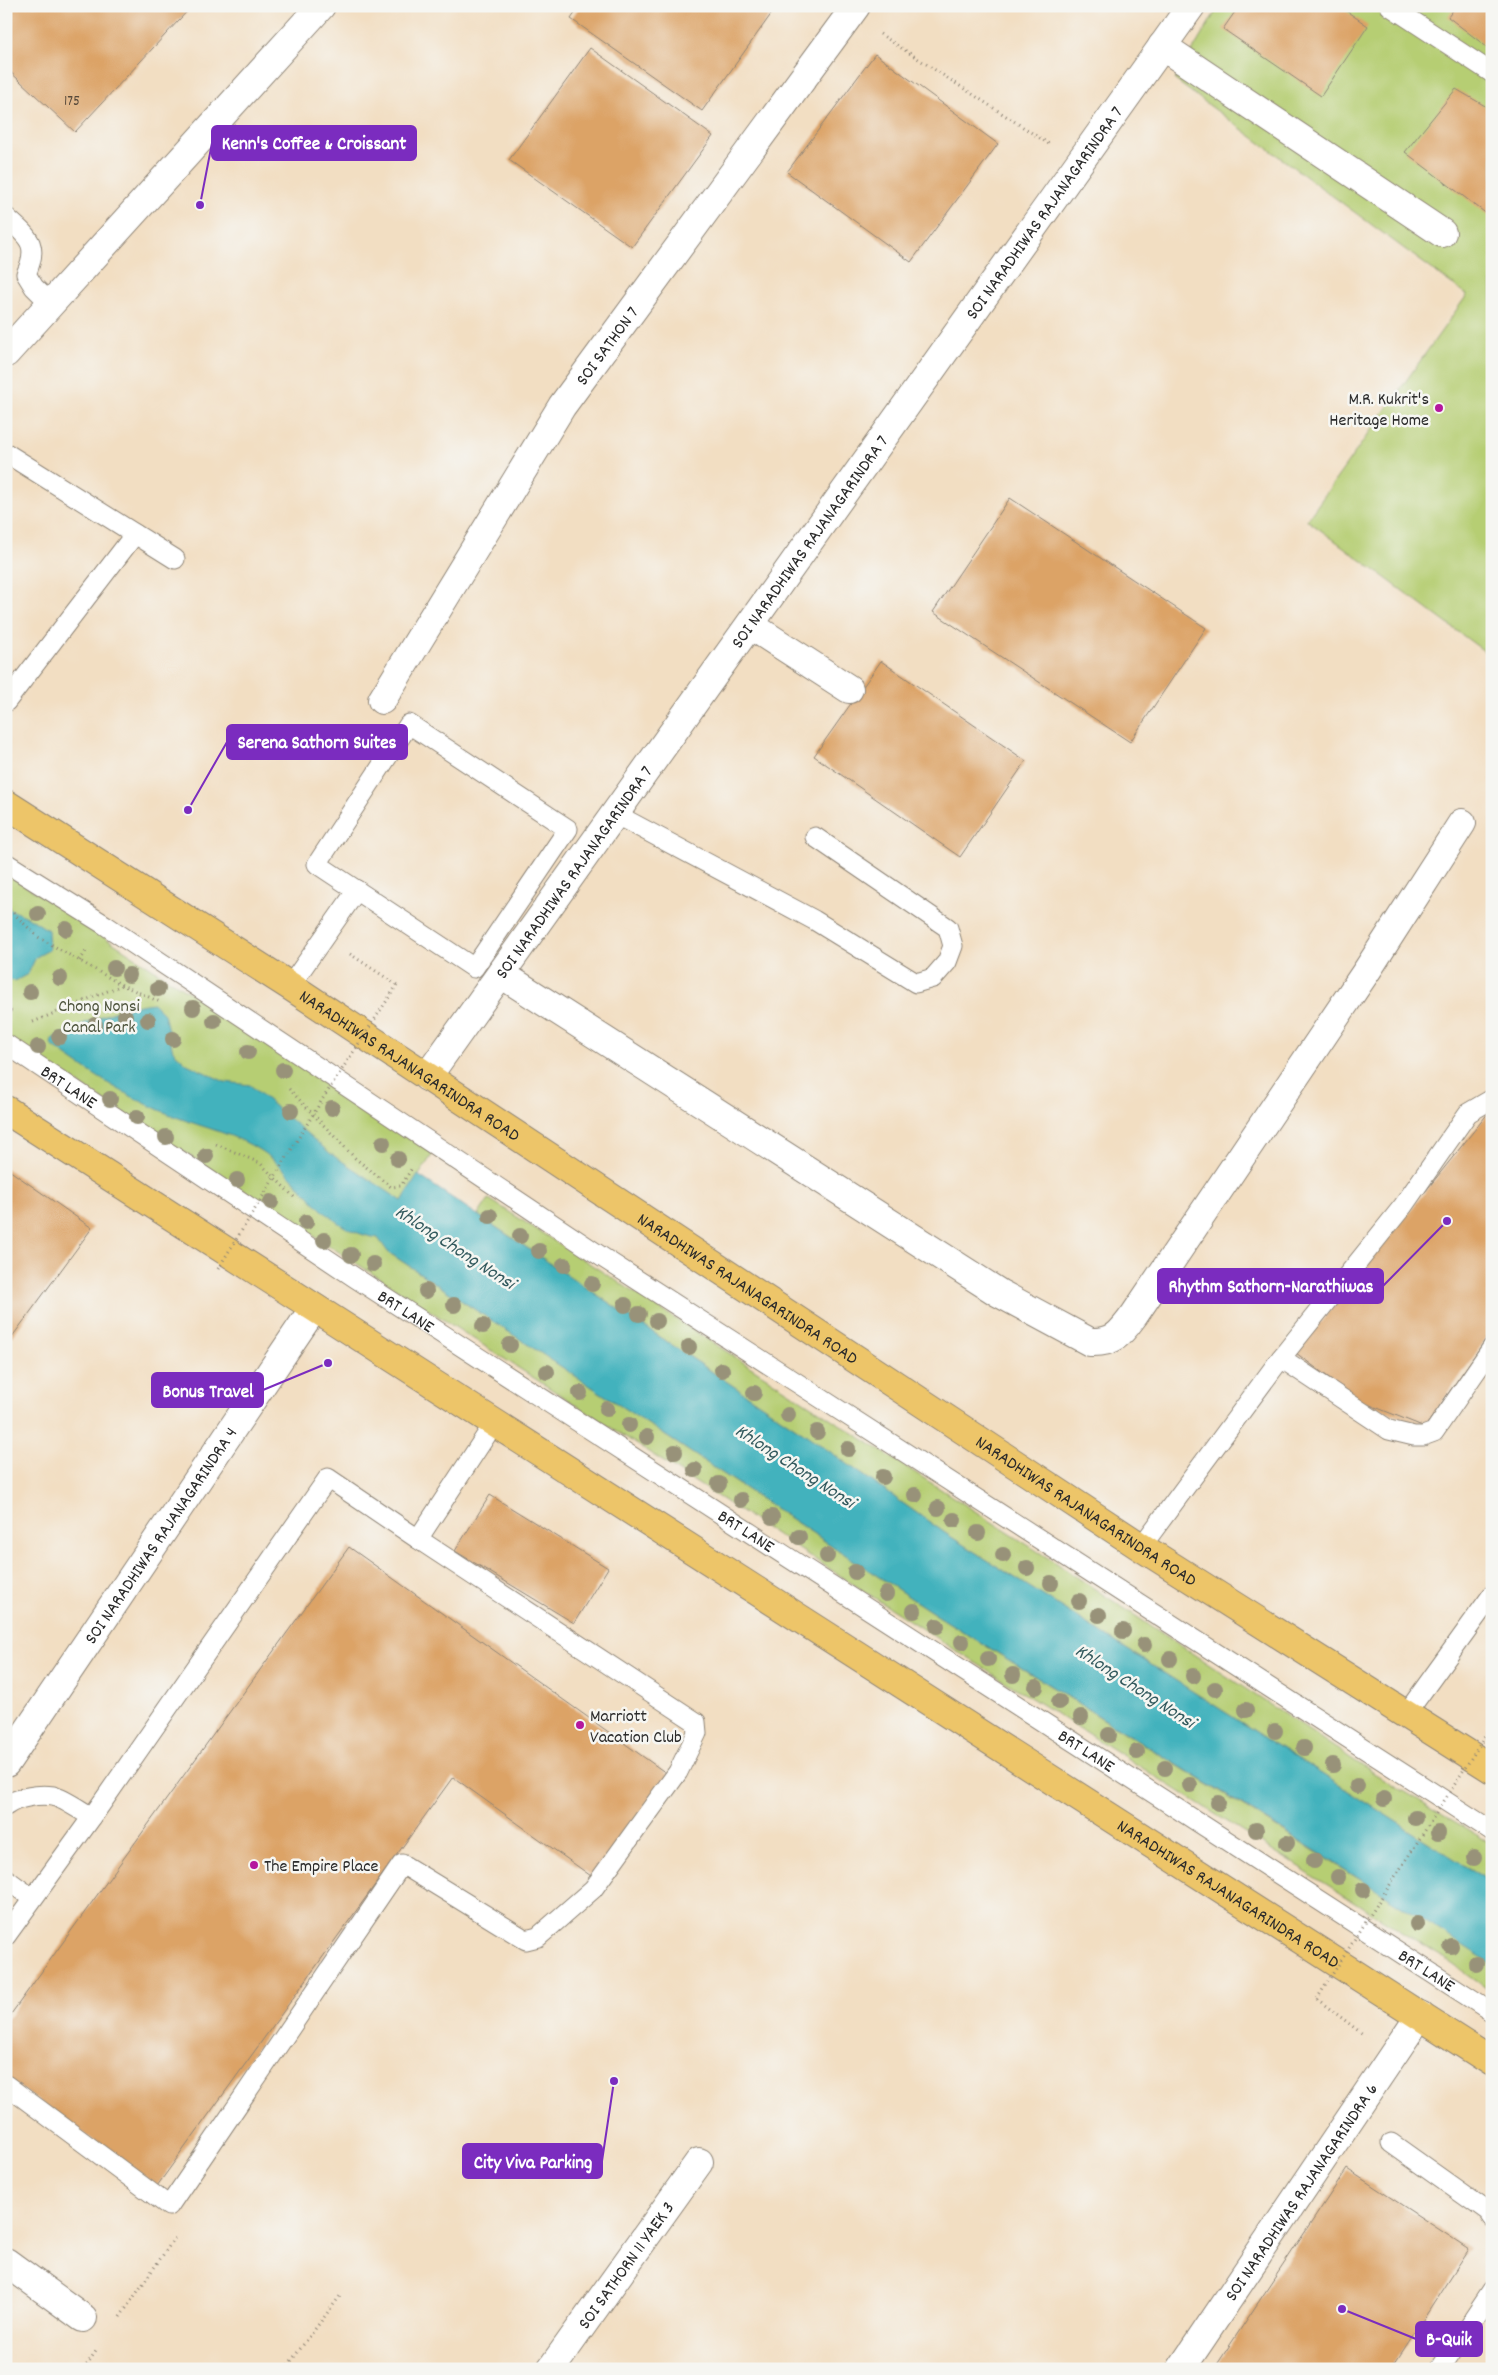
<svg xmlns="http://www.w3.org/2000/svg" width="1498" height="2375" font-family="Dekko,sans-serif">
<rect width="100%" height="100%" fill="#f6f6f2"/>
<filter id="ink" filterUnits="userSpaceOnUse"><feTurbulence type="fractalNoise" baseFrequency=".02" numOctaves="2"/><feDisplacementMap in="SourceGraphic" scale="10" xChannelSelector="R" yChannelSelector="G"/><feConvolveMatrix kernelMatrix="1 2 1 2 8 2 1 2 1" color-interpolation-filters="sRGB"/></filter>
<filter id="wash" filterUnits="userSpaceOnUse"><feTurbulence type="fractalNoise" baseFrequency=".0096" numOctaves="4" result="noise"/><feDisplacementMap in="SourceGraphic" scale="20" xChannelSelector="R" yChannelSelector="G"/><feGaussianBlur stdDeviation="1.12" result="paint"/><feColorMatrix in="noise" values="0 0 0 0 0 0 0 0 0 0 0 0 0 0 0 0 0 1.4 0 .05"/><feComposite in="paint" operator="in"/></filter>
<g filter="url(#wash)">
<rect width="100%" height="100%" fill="#f2dec2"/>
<path fill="#b6ce73" stroke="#707c4f" d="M1219 6H1492V657L1307 520 1467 295 1175 80Z
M6 873 434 1152 402 1201 388 1252 935 1614 1455 1939 1492 1964V1992L1445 1959 952 1648 6 1037Z
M489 1199 1048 1558 1367 1769 1492 1844V1883L945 1533 805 1434 478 1215Z"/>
<path fill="#43b2bd" stroke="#376e74" d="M6 908 28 917 48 930 49 950 36 957 28 974 15 981 6 979Z
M153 1003 164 1014 173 1051 187 1064 225 1082 250 1085 331 1154 402 1201 418 1175 805 1434 945 1533 1492 1883V1964L1319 1853 935 1614 388 1252 378 1238C321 1230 305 1180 261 1151 235 1134 205 1128 176 1117 130 1099 91 1074 51 1045L52 1039C84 1023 117 1007 153 1003Z"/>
<g id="blocks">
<path fill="#dca366" d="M6 6H192L75 132 6 68Z
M580 6H777L702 111 571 19Z
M1239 6H1339L1368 26 1321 96 1223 29Z
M1456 6H1492V51L1448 17Z
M590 48 713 136 632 247 509 160Z
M875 54 998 144 911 262 787 172Z
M1456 89 1492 110V218L1405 152Z
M1010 498 1206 628 1130 742 933 612Z
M881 661 1026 761 960 857 814 756Z
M1489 1112H1492V1330L1425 1427 1360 1401 1296 1353Z
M6 1168 92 1228 6 1345Z
M490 1495 608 1568 574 1623 455 1551Z
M349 1547 673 1778 598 1881 453 1777 157 2186 6 2078V2021Z
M1347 2169 1469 2249 1391 2369H1214Z"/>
</g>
</g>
<g filter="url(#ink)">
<use href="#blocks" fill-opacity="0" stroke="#8e8476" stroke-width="1"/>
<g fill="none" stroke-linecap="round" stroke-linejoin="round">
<defs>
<g id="service">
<path d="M1390 6 1492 73"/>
<path d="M6 217C28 237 40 244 26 274L34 287 50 303"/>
<path d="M6 453 175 559"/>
<path d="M6 702 135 534"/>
<path d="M409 724 568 829 474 968 317 864Z"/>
<path d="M615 814 814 920 916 983 933 978 947 962 953 946 948 928 815 837"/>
<path d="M6 863 105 925 605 1259 1492 1831"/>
<path d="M290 986 357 890"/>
<path id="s1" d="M6 1044 354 1277 1492 2012"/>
<path d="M1492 1099 1468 1113 1403 1206 1281 1358 1389 1430 1414 1436H1423L1434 1432 1492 1348"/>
<path d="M1141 1547 1281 1358"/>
<path d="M1406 1714 1492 1595"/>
<path d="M6 1806C17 1797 39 1794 53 1796 65 1799 81 1811 92 1817"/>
<path d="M6 1879 32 1898"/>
<path d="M6 1936 92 1817 328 1478 418 1539 495 1422"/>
<path d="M6 2085 169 2206 402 1864 526 1940 538 1937 593 1889 678 1772 697 1733 696 1722 418 1539"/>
<path d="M1391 2143 1488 2212 1492 2218"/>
<path d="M1440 2369 1492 2291"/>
</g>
<g id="minor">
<path d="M1162 46 1442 233"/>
<path d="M6 353 321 6"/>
<path d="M750 625 849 689"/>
<path id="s2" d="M382 700 562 406 856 6"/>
<path d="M501 974 999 1293 1090 1342C1115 1343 1121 1333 1135 1314L1368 969 1462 823"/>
<path id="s3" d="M427 1077 1191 6"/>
<path id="s4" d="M6 1763 314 1308"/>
<path d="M6 2262 83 2318"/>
<path id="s5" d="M551 2369 699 2162"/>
<path id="s6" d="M1181 2369 1420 2015"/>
</g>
<g id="primary">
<path id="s7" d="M6 804 290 986 1141 1547 1492 1769"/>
<path id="s8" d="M6 1110 1492 2062"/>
</g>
</defs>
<use href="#service" stroke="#8e8476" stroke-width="21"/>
<use href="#minor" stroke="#8e8476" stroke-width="30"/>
<use href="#primary" stroke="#8e8476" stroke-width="30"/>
<path stroke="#8e8476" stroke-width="3" stroke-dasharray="1 4" stroke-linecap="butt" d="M880 34 1049 144
M6 906 38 937 122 985 160 1002
M350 954 397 985
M80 961 86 951
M6 1009 15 1013
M33 1022 122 985
M289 1089 355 1158 391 1187 401 1186 412 1168
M216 1144 260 1163 294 1197
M1317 1999 1364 2035
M120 2317 176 2236
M84 2369 96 2351
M285 2369 340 2296"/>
<use href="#service" stroke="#fff" stroke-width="19"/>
<use href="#minor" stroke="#fff" stroke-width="28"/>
<use href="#primary" stroke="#edc569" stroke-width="28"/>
<path stroke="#8e8476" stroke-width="3" stroke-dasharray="1 4" stroke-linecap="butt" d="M218 1269 322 1100 397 985
M1317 1999C1374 1907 1434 1819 1490 1728"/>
</g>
<g fill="#989279">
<circle cx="38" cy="914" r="8"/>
<circle cx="66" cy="929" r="8"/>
<circle cx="114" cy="968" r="8"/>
<circle cx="129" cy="975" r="8"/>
<circle cx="60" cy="978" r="8"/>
<circle cx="158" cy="989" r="8"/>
<circle cx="30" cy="992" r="8"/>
<circle cx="193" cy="1008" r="8"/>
<circle cx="125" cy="1016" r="8"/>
<circle cx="148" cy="1020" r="8"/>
<circle cx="214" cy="1021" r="8"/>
<circle cx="95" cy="1025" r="8"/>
<circle cx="59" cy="1037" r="8"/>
<circle cx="173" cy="1039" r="8"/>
<circle cx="38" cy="1047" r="8"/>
<circle cx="248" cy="1052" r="8"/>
<circle cx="283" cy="1070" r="8"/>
<circle cx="110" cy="1099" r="8"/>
<circle cx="332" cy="1108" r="8"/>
<circle cx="291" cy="1111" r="8"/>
<circle cx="137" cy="1117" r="8"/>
<circle cx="166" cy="1137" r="8"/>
<circle cx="383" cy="1143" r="8"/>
<circle cx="206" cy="1156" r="8"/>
<circle cx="398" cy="1159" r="8"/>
<circle cx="237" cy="1180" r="8"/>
<circle cx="271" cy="1202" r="8"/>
<circle cx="490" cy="1216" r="8"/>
<circle cx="306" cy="1222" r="8"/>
<circle cx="520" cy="1236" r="8"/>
<circle cx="324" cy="1240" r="8"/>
<circle cx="539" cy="1251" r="8"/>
<circle cx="351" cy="1255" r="8"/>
<circle cx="373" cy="1264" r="8"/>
<circle cx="564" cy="1265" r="8"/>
<circle cx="592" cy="1284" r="8"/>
<circle cx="426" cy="1291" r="8"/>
<circle cx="454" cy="1305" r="8"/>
<circle cx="625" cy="1305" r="8"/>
<circle cx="639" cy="1314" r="8"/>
<circle cx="657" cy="1321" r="8"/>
<circle cx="483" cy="1326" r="8"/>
<circle cx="510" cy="1345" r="8"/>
<circle cx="689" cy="1347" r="8"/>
<circle cx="722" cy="1370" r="8"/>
<circle cx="547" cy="1372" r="8"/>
<circle cx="580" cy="1393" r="8"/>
<circle cx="754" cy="1393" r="8"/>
<circle cx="607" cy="1409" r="8"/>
<circle cx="788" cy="1415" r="8"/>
<circle cx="629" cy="1425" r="8"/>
<circle cx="817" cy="1432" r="8"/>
<circle cx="647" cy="1437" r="8"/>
<circle cx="848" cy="1449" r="8"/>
<circle cx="675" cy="1452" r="8"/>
<circle cx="695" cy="1470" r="8"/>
<circle cx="883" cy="1477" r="8"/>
<circle cx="719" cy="1484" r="8"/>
<circle cx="915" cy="1495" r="8"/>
<circle cx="741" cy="1500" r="8"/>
<circle cx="938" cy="1508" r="8"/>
<circle cx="772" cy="1517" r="8"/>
<circle cx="954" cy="1520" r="8"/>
<circle cx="978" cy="1533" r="8"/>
<circle cx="799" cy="1537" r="8"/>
<circle cx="1003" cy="1555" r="8"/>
<circle cx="827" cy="1556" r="8"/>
<circle cx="1027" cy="1568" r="8"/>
<circle cx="855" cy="1572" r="8"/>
<circle cx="1051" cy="1583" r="8"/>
<circle cx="886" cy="1594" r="8"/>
<circle cx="1079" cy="1601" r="8"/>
<circle cx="914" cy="1611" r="8"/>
<circle cx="1099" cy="1615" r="8"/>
<circle cx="937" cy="1626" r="8"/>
<circle cx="1123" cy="1631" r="8"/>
<circle cx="962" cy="1642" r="8"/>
<circle cx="1144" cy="1645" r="8"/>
<circle cx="988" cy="1659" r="8"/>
<circle cx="1170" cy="1659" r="8"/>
<circle cx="1013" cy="1675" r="8"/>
<circle cx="1193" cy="1676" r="8"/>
<circle cx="1036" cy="1687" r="8"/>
<circle cx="1215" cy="1689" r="8"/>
<circle cx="1059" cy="1702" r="8"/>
<circle cx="1246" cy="1710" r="8"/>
<circle cx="1081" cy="1717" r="8"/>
<circle cx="1275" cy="1731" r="8"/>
<circle cx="1109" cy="1735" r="8"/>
<circle cx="1304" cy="1748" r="8"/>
<circle cx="1137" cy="1752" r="8"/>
<circle cx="1333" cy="1765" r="8"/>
<circle cx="1165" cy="1768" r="8"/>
<circle cx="1190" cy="1785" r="8"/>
<circle cx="1357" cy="1786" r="8"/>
<circle cx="1384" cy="1799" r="8"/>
<circle cx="1218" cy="1803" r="8"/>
<circle cx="1415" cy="1818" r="8"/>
<circle cx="1256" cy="1830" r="8"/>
<circle cx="1438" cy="1833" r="8"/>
<circle cx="1287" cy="1843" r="8"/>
<circle cx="1474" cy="1858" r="8"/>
<circle cx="1314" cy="1861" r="8"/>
<circle cx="1338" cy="1877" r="8"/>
<circle cx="1363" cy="1890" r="8"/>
<circle cx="1417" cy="1924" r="8"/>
<circle cx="1451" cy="1946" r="8"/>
<circle cx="1476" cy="1964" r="8"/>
</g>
</g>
<g fill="#b5179e" stroke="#f6f6f2" stroke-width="2">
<circle cx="1439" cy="408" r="5"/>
<circle cx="580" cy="1725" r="5"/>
<circle cx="254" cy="1865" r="5"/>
</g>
<g text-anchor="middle" stroke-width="5" stroke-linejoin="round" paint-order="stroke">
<g font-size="15" fill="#57493a">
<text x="72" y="105">175</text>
</g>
<g font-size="18" fill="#2b2b2b" stroke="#f6f6f2">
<text dy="6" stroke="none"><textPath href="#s3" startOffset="1062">SOI NARADHIWAS RAJANAGARINDRA 7</textPath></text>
<text dy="6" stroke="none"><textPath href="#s2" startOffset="420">SOI SATHON 7</textPath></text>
<text dy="6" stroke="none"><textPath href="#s3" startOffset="658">SOI NARADHIWAS RAJANAGARINDRA 7</textPath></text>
<text dy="6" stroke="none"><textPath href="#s3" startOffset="252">SOI NARADHIWAS RAJANAGARINDRA 7</textPath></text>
<text dy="6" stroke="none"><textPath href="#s7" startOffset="481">NARADHIWAS RAJANAGARINDRA ROAD</textPath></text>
<text dy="6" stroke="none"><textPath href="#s1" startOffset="76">BRT LANE</textPath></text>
<text dy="6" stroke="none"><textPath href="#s7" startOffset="886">NARADHIWAS RAJANAGARINDRA ROAD</textPath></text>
<text dy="6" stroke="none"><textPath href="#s1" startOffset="481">BRT LANE</textPath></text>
<text dy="6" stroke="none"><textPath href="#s7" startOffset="1291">NARADHIWAS RAJANAGARINDRA ROAD</textPath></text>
<text dy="6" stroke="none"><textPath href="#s1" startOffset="886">BRT LANE</textPath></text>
<text dy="6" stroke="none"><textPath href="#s4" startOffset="275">SOI NARADHIWAS RAJANAGARINDRA 4</textPath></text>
<text dy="6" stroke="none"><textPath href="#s1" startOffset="1291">BRT LANE</textPath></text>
<text dy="6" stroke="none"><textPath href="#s8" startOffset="1452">NARADHIWAS RAJANAGARINDRA ROAD</textPath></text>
<text dy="6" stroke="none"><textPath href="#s1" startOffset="1696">BRT LANE</textPath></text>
<text dy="6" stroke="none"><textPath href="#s6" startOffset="214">SOI NARADHIWAS RAJANAGARINDRA 6</textPath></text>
<text dy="6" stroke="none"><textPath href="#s5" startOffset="128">SOI SATHORN 11 YAEK 3</textPath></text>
</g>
<g font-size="18" fill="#2b2b2b" stroke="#f6f6f2" text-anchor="start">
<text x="1429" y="404" text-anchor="end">M.R. Kukrit's<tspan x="1429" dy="21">Heritage Home</tspan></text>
<text x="590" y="1721">Marriott<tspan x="590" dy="21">Vacation Club</tspan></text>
<text x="264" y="1871">The Empire Place</text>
</g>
<g font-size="18" fill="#4e543d" stroke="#f6f6f2">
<text x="99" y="1011">Chong Nonsi<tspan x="99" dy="21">Canal Park</tspan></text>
</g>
<g font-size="19" font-style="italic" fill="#335a5e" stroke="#f6f6f2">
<text transform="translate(456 1246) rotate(33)" y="7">Khlong Chong Nonsi</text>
<text transform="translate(796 1465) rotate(33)" y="7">Khlong Chong Nonsi</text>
<text transform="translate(1136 1685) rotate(33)" y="7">Khlong Chong Nonsi</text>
</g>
</g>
<path fill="none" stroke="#7b2cbf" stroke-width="2" d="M200 205L212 143M188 810L227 742M1447 1221L1383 1286M328 1363L263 1390M614 2081L602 2161M1342 2309L1416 2339"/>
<g fill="#7b2cbf" stroke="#f6f6f2" stroke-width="2">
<circle cx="200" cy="205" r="5"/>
<circle cx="188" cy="810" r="5"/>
<circle cx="1447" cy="1221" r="5"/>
<circle cx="328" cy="1363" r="5"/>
<circle cx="614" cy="2081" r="5"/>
<circle cx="1342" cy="2309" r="5"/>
</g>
<g fill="#7b2cbf" stroke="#7b2cbf" stroke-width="2">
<rect x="212" y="126" width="204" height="34" rx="5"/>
<rect x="227" y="725" width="180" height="34" rx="5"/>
<rect x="1158" y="1269" width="225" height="34" rx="5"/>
<rect x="152" y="1373" width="111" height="34" rx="5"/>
<rect x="463" y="2144" width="139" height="34" rx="5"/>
<rect x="1416" y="2322" width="66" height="34" rx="5"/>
</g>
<g font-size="19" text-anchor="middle" font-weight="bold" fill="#fff">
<text x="314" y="149">Kenn's Coffee &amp; Croissant</text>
<text x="317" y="748">Serena Sathorn Suites</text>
<text x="1271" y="1292">Rhythm Sathorn-Narathiwas</text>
<text x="208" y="1397">Bonus Travel</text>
<text x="533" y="2168">City Viva Parking</text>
<text x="1449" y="2345">B-Quik</text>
</g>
<rect width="1498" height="2375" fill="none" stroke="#f6f6f2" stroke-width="25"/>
</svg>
